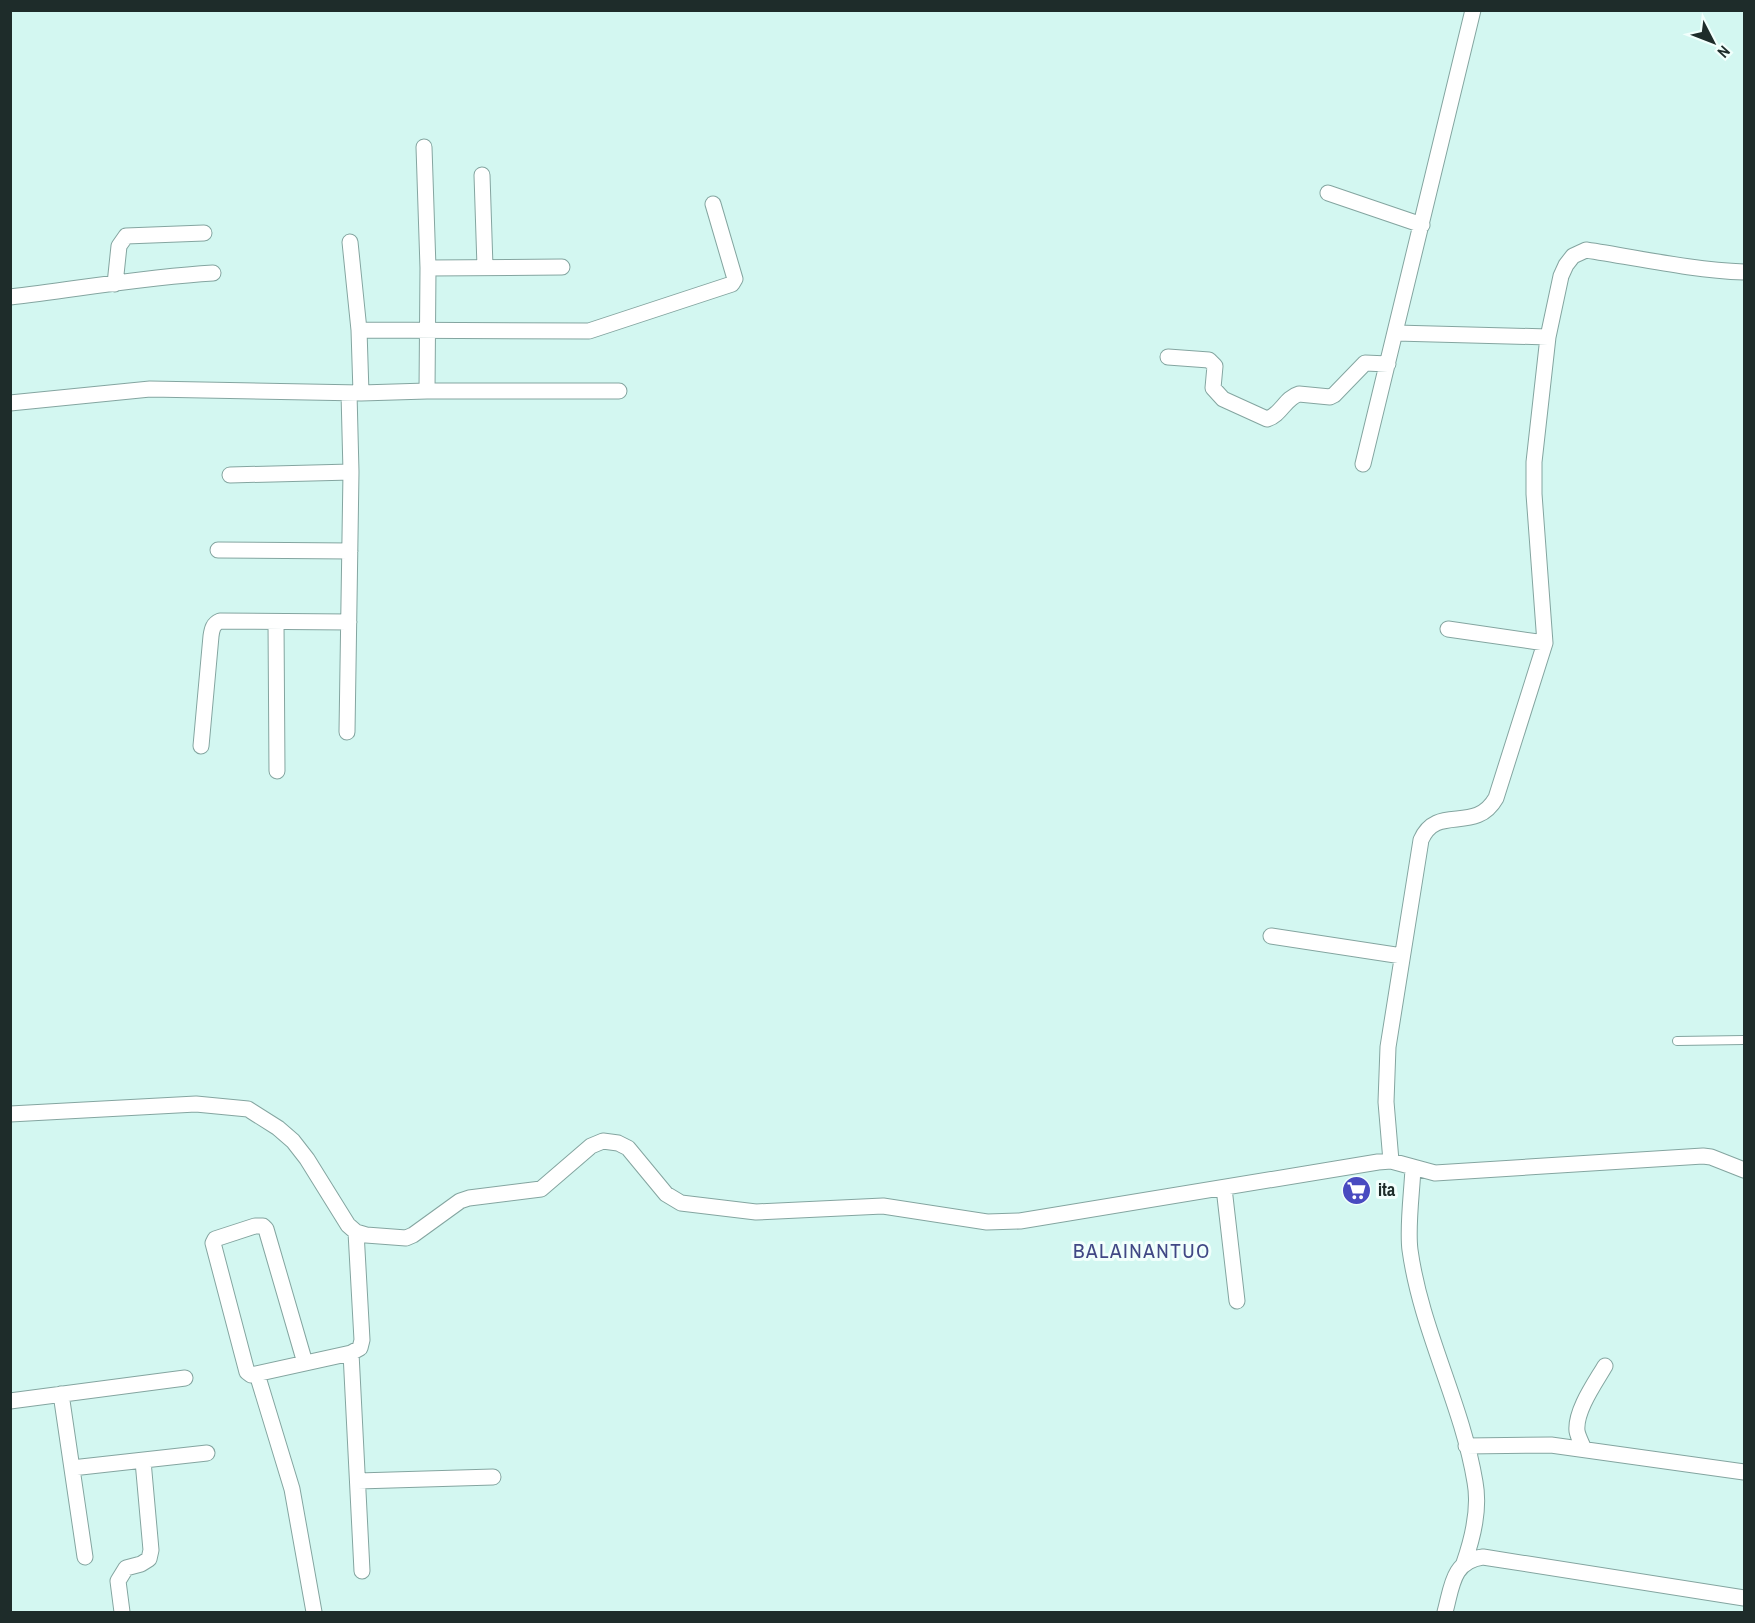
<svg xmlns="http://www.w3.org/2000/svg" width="1755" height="1623" font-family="'Archivo Narrow',sans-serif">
<rect width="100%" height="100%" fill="#d3f7f1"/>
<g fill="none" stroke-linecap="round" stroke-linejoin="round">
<defs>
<path id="lane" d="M1677 1041 1744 1040"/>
<path id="street" d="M424 147 428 268 427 391
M482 175 485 267
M1328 193 1422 225
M350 242 359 330
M428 268 562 267
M115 284 119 246 126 236 204 233
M10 297C78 289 145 277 213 273
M1396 333 1548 337
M1168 357 1209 360 1215 366 1213 388 1223 399 1267 419C1281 415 1285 398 1299 394L1330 397 1334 395 1365 363 1388 364
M361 393 359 330 589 331 732 284 735 279 713 204
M10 403 150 389 361 393 427 391H619
M1363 464 1473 10
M230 475 351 472
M218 550 350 551
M276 622 277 771
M1448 629 1545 643
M347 732 351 472 349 393
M201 746 211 636C212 629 213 624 220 621L349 622
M1271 936 1402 956
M10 1114 196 1104 248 1109 278 1128 293 1141 307 1159 348 1225 356 1232 366 1235 406 1238 413 1235 460 1201 469 1198 541 1189 591 1146 603 1141 618 1143 628 1148 666 1194 681 1203 756 1212 883 1206 987 1222 1020 1221 1378 1162 1391 1161 1435 1173 1703 1156 1711 1157 1744 1170
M1391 1161 1386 1102 1388 1047 1421 840C1437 803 1475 835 1496 798L1545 643 1534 494V462L1548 337 1561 276 1566 265 1573 256 1586 250C1639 258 1691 270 1744 272
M1413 1168C1412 1192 1407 1227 1410 1250 1421 1330 1462 1403 1475 1482 1480 1509 1473 1537 1464 1563
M1224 1188 1237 1301
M351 1353 362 1571
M305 1363 266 1229 263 1226H255L215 1239 213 1243 247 1372 251 1375 351 1353 360 1348 362 1340 356 1232
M257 1374 292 1489 314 1612
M61 1394 85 1557
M10 1401 185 1378
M1466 1446 1551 1445 1744 1472
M1584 1449C1582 1444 1578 1437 1577 1431 1575 1411 1595 1383 1605 1366
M72 1468 207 1453
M358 1481 493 1477
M122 1612 118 1581 126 1568 141 1564 149 1559 151 1550 143 1461
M1445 1612C1452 1587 1452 1561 1483 1557L1744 1598"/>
</defs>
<use href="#lane" stroke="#84a5a0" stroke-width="10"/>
<use href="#street" stroke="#84a5a0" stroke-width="17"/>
<use href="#lane" stroke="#fff" stroke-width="8"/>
<use href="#street" stroke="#fff" stroke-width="15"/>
</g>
<defs>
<symbol id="supermarket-disc" viewBox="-11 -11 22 22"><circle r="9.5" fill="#494bc0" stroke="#f1fffc"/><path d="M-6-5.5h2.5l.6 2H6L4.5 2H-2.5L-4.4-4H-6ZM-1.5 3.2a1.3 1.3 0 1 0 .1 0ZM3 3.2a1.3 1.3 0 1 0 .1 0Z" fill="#fff"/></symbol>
</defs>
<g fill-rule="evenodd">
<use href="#supermarket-disc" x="1340" y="1174" width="33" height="33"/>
</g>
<g text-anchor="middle" stroke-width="6" stroke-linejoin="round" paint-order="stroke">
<g font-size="18" font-weight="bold" fill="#1e2c2a" stroke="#f1fffc" text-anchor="start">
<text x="1378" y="1196">ita</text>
</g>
<g font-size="21" letter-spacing="1.5" fill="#414885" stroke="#f1fffc">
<text x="1142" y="1258">BALAINANTUO</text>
</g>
</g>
<rect width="1755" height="1623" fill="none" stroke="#1e2c2a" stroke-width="24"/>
<g transform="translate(1713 42) rotate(132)" stroke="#f1fffc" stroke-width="4.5" paint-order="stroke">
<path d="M0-4.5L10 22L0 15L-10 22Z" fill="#1e2c2a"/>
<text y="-9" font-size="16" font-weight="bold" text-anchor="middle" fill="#1e2c2a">N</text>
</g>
</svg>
